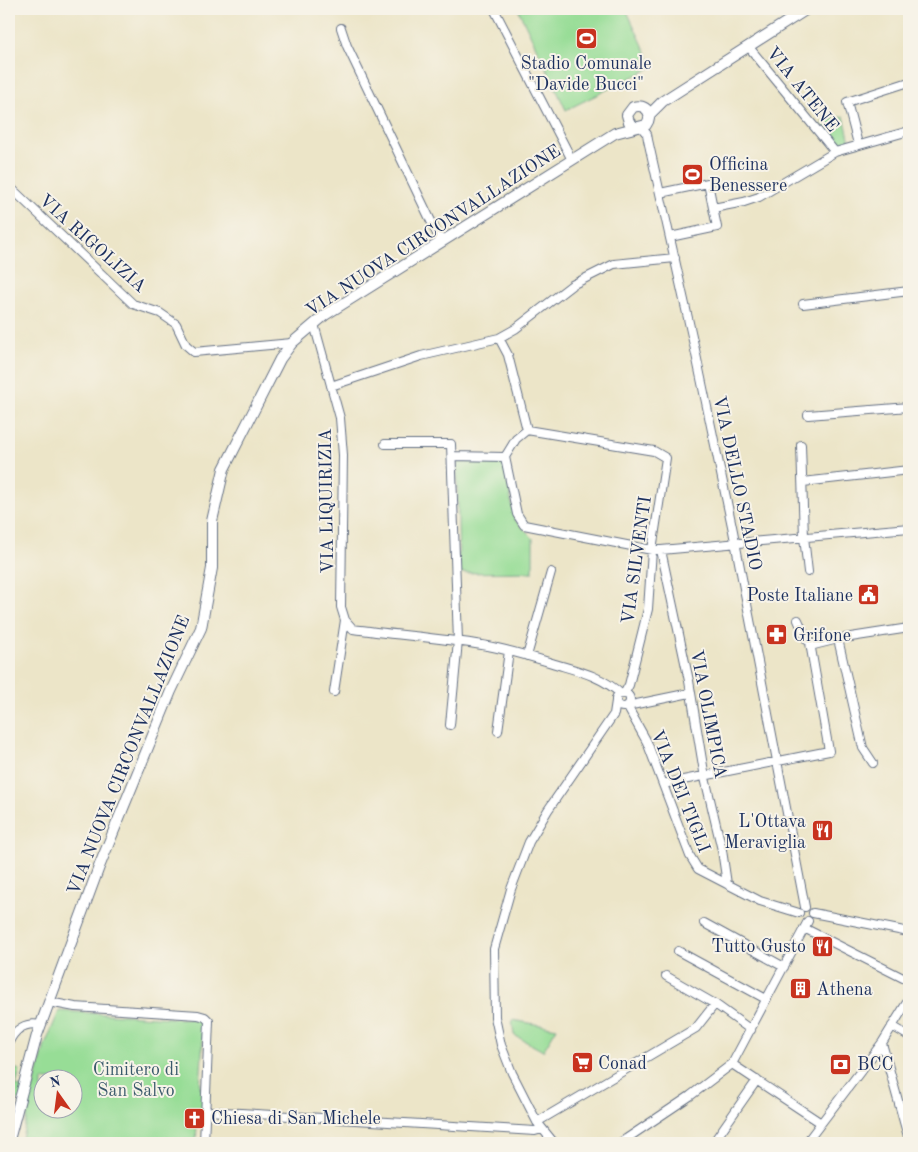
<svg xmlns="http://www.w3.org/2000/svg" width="918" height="1152" font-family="'Old Standard TT',serif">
<rect width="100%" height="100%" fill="#f7f3e8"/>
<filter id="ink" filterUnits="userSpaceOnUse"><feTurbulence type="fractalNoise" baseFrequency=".02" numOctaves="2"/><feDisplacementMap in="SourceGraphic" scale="10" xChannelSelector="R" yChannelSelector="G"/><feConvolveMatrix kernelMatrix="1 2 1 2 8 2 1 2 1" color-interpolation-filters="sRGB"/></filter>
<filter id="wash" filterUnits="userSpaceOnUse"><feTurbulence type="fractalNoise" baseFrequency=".0096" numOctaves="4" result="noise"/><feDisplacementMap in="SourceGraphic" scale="20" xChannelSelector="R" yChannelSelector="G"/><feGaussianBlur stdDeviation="1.12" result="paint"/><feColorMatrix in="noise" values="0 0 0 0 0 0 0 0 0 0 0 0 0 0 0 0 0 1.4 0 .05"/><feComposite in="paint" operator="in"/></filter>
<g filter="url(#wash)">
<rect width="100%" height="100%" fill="#ece5c8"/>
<path fill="#97dd96" stroke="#59867a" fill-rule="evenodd" d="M518 9H626L653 67 566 110Z
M844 116 850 142 839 145 822 122Z
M503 460 515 520 533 538V572L459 573 457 461Z
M59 1011 204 1020 200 1088 206 1089 204 1123 197 1122 196 1143H21L30 1103 12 1098 9 1111V1067L20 1070 16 1086 33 1090 45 1045ZM42 1080H72V1110H42Z
M512 1020 557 1028 543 1051 514 1035Z"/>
</g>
<g filter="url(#ink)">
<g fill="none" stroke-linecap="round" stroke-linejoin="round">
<defs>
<path id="minor" d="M494 9 572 160
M341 28 347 46 441 242
M748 46 835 152
M641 127 647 134 648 140 694 345 733 531 805 907
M858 144 847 102 909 82
M9 186 133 304 160 313 176 324 186 345 194 352 292 343
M660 193 708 183 713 208
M670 237 717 227 713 208 744 202 759 197 835 152 909 131
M803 304 909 291
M314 324 340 418 343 455 341 607 345 620 353 629C396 635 440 638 482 645 506 649 529 656 552 663 578 671 600 675 621 694
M499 338 508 355 527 430
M331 386 421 356 499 338 515 329 572 285 614 264 675 258
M808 415 909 407
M385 444H451L458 641 450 725
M801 445 804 537 808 572
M452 456 505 457
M505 457 517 514 524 525 652 550H661L909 528
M505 457 516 439 527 430 654 451 666 458 652 550 648 609 629 685 624 694
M803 482 909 470
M661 550 689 681 705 778 722 850 727 884
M798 620 807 640 814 645 838 639 909 628
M838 639 863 748 873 763
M527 656 551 572
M334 692 345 620
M690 693 627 706 647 742 690 856 698 869 727 884 760 901 799 913
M616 700a7 7 0 1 1 14 0a7 7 0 1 1-14 0Z
M498 731 509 651
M663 784 829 751 810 643
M813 913 909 932
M704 923 784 967
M804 928 909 981
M678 951 766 999
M666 976 715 1004
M49 1002 75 1007 198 1015 205 1017 209 1021 204 1143
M892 1026 909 1036
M9 1042C15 1029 26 1022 40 1025
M882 1043 909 1140
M732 1064 821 1123
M207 1111 535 1131 542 1129
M537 1122 696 1028 715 1004 751 1030
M554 1143 537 1122 512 1073 501 1045 495 1017 494 949 511 889 529 842 548 810 614 714 616 701
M620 1143 690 1096 732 1064 808 921
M713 1143 757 1080
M806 1143 882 1043 909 999"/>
<path id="tertiary" d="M650 114 663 101 807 9
M9 1140 37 1035 99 867 171 691 201 628 212 568V521L224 469 280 359 292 343 325 315 615 133 646 125C654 114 646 103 633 107L627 115 629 122 635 127"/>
</defs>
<use href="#minor" stroke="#646f83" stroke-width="10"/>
<use href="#tertiary" stroke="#646f83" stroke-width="12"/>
<use href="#minor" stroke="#fff" stroke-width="8"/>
<use href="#tertiary" stroke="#fff" stroke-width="10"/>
</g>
</g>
<defs>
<symbol id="stadium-square" viewBox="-11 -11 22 22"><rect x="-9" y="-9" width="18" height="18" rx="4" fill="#c8321e" stroke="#f7f3e8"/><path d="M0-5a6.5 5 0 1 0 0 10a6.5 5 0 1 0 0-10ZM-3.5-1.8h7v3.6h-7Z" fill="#fff"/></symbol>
<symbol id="civic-square" viewBox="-11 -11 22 22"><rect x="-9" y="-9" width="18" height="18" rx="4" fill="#c8321e" stroke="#f7f3e8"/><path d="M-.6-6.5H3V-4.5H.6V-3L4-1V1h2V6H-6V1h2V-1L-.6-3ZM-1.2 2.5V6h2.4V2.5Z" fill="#fff"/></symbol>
<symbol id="pharmacy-square" viewBox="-11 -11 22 22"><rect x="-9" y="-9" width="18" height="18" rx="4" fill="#c8321e" stroke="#f7f3e8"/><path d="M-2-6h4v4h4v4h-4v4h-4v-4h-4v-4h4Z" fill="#fff"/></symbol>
<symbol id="restaurant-square" viewBox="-11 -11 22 22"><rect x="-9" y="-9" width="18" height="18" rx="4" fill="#c8321e" stroke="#f7f3e8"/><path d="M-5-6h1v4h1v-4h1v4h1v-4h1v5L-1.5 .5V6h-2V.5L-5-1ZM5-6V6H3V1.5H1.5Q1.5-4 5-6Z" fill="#fff"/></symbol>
<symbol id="building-square" viewBox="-11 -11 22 22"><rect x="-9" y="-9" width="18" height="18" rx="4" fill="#c8321e" stroke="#f7f3e8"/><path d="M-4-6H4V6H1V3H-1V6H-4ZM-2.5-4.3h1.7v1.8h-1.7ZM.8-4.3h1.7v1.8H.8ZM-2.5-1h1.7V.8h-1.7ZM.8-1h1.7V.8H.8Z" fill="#fff"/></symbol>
<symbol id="supermarket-square" viewBox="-11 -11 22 22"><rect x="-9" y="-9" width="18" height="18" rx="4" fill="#c8321e" stroke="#f7f3e8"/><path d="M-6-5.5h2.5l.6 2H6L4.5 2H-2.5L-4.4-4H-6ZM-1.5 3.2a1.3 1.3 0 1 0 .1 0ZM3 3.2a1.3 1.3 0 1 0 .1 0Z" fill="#fff"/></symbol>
<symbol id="bank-square" viewBox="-11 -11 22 22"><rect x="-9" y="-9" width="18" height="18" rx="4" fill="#c8321e" stroke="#f7f3e8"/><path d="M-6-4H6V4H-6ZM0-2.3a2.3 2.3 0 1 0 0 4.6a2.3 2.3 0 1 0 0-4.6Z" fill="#fff"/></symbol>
<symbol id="church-square" viewBox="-11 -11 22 22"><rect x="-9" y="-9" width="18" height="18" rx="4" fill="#c8321e" stroke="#f7f3e8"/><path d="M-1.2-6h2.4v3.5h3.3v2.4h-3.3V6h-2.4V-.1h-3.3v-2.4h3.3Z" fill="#fff"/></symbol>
</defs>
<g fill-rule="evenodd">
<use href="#stadium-square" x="574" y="26" width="25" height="25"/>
<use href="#stadium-square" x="680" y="162" width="25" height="25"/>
<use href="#civic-square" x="856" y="582" width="25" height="25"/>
<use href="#pharmacy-square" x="764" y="622" width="25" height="25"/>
<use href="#restaurant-square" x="810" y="818" width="25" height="25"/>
<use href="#restaurant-square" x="810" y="934" width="25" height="25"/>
<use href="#building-square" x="788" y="976" width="25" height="25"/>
<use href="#supermarket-square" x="570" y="1050" width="25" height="25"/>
<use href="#bank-square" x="828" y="1052" width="25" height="25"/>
<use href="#church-square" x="182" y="1106" width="25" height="25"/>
</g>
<g text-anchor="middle" stroke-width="4" stroke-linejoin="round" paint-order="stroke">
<g font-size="18" fill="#1b2f5e" stroke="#f7f3e8" text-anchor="start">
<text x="586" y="69" text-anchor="middle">Stadio Comunale<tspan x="586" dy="21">"Davide Bucci"</tspan></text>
<text x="709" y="170">Officina<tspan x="709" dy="21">Benessere</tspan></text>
<text x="853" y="601" text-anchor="end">Poste Italiane</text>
<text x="793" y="641">Grifone</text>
<text x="806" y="827" text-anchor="end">L'Ottava<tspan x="806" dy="21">Meraviglia</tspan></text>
<text x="806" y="952" text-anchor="end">Tutto Gusto</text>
<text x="816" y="995">Athena</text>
<text x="598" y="1069">Conad</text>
<text x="857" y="1070">BCC</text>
<text x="211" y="1124">Chiesa di San Michele</text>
</g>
<g font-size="18" fill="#1b2f5e" stroke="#f7f3e8">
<text transform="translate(803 89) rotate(51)" y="6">VIA ATENE</text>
<text transform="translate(433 230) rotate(-33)" y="6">VIA NUOVA CIRCONVALLAZIONE</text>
<text transform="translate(93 243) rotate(42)" y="6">VIA RIGOLIZIA</text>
<text transform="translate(738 483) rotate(78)" y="6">VIA DELLO STADIO</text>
<text transform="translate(326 501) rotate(-91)" y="6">VIA LIQUIRIZIA</text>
<text transform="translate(636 560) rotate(-82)" y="6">VIA SILVENTI</text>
<text transform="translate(709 714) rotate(79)" y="6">VIA OLIMPICA</text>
<text transform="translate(128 755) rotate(-68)" y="6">VIA NUOVA CIRCONVALLAZIONE</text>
<text transform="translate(681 791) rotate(68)" y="6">VIA DEI TIGLI</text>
</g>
<g font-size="18" fill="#3a5a6c" stroke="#f7f3e8">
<text x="136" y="1075">Cimitero di<tspan x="136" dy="21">San Salvo</tspan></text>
</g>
</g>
<rect width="918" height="1152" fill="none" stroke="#f7f3e8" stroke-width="30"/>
<g transform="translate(58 1094) rotate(346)"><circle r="24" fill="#f7f3e8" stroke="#9fa5b1"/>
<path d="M0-4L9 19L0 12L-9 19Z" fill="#c8321e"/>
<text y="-8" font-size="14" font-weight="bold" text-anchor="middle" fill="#1b2f5e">N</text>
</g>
</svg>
